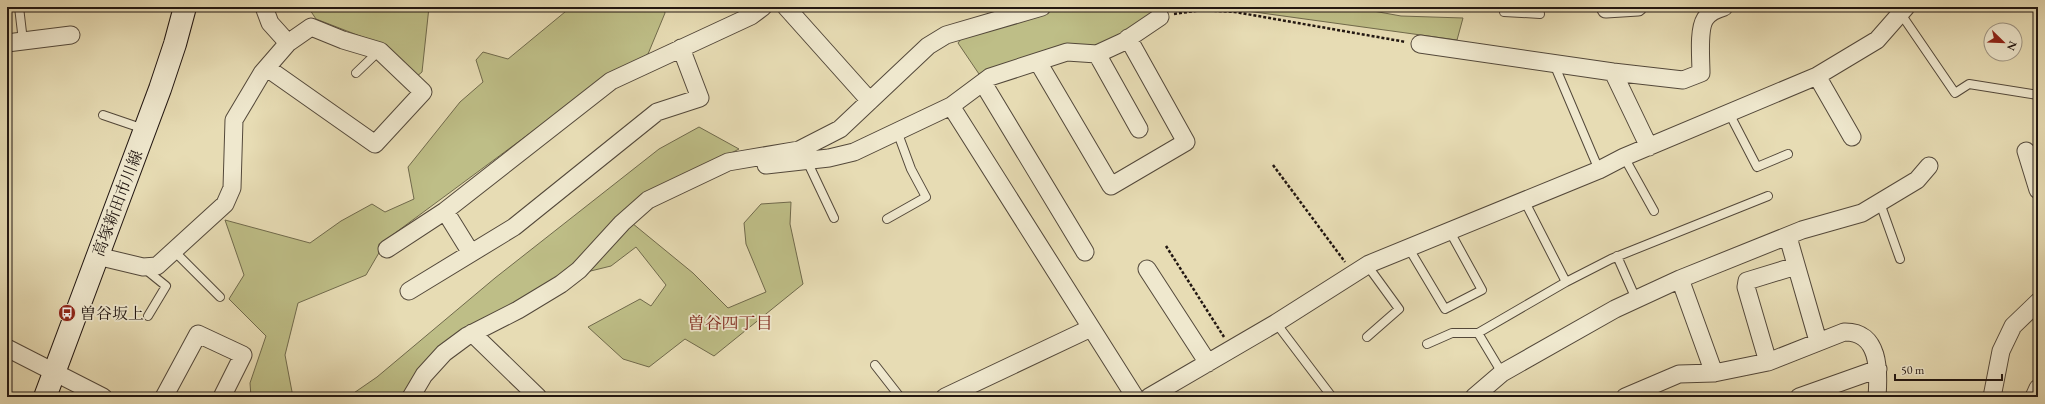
<svg xmlns="http://www.w3.org/2000/svg" width="2045" height="404" font-family="'EB Garamond','Noto Serif JP',serif">
<rect width="100%" height="100%" fill="#e7dcb4"/>
<filter id="stains"><feTurbulence type="fractalNoise" baseFrequency=".005" numOctaves="4"/><feColorMatrix values="0 0 0 0 .2 0 0 0 0 .09 0 0 0 0 .02 0 0 0 .5 -.17"/></filter>
<radialGradient id="worn" r=".72"><stop offset=".6" stop-color="#630" stop-opacity="0"/><stop offset="1" stop-color="#630" stop-opacity=".3"/></radialGradient>
<path fill="#bebe87" stroke="#706a4c" d="M308 7H429L422 72 416 77 378 43 316 19Z
M571 7H664L665 13 648 54 583 94 387 239 366 275 298 303 285 355 293 397H251L250 383 266 336 229 299 244 275 225 220 310 243 341 221 372 204 385 212 414 199 408 167 460 102 483 82 476 60 483 52 508 59Z
M1064 7H1173L1097 49 1060 48 979 74 958 43 965 34Z
M1218 7H1351L1401 16 1463 18 1457 40Z
M699 127 739 149 663 188 621 214 693 273 728 308 766 292 746 244 744 223 761 204 791 202 790 224 803 284 714 356 685 339 649 367 623 359 588 327 640 299 651 306 666 285 636 247 611 266 558 279 482 323 404 397H348L377 377 495 278 659 149Z"/>
<g fill="none" stroke-linecap="round" stroke-linejoin="round">
<defs>
<path id="lane" d="M19 7 23 41
M1504 7V12L1540 14
M1901 14 1955 93 1969 84 2038 95
M1554 64 1599 170
M356 73 379 51
M1729 113 1757 167 1788 154
M103 115 144 129
M1624 157 1654 211
M807 161 834 218
M1524 200 1566 282
M1880 203 1900 259
M887 219 926 197 911 169 897 131
M1408 247 1445 309 1482 290 1449 230
M174 251 220 297
M1617 256 1636 299
M145 269 166 286 148 316
M1276 323 1332 397
M1478 333 1502 373
M1367 337 1399 309 1367 265
M1427 344 1452 333H1478L1566 282 1611 259 1768 196
M875 365 900 397"/>
<path id="street" d="M264 7 270 23 288 43
M786 7 870 101
M1605 7 1606 9 1638 7
M7 43 71 35
M1420 44 1613 72 1683 80 1701 73C1701 59 1698 30 1705 19 1709 12 1717 9 1724 7
M1097 54 1139 129
M1038 62 1111 186 1186 142 1128 38
M1613 72 1649 147
M1817 76 1852 137
M983 83 1085 252
M951 106 1135 397
M2026 151 2038 190
M766 165 829 158 854 152 951 106 990 77 1067 52 1097 54 1123 42 1160 17
M445 211 471 253
M1788 237 1818 341
M387 249 445 211 611 81 751 16 763 7
M97 256 143 267 157 266 225 204 232 188 234 120 262 73 288 43 311 27 343 40 380 51 423 92 375 144 267 68
M1147 269 1208 363
M1680 279 1714 373
M409 291 514 227 657 112 700 98 681 48
M472 333 538 397
M7 348 103 397
M1768 362 1746 287 1747 281 1796 266
M164 397 198 334 243 355 222 397
M411 397 424 375 444 353 467 336 518 310 561 284 579 270 622 223 648 200 728 162 799 150 840 129 928 46 946 35 1042 7
M945 397 1091 328
M1149 397 1276 323 1369 264 1599 170 1624 157 1817 76 1877 40 1906 7
M1474 397 1502 373 1615 309 1680 279 1802 230 1862 213 1917 180 1929 166
M1625 397 1679 374 1714 373 1768 362 1844 332C1880 331 1879 371 1877 397
M1799 397 1878 369
M1992 397 2001 351 2013 326 2038 302
M2034 397 2038 388"/>
<path id="secondary" d="M45 397 160 89 175 44 185 7"/>
</defs>
<use href="#lane" stroke="#53483a" stroke-width="10"/>
<use href="#street" stroke="#53483a" stroke-width="19"/>
<use href="#secondary" stroke="#221712" stroke-width="24"/>
<path stroke="#221712" stroke-width="2.5" stroke-dasharray="3 2" stroke-linecap="butt" d="M1174 14 1202 10 1235 12 1406 42
M1273 165 1345 262
M1166 246 1224 337"/>
<use href="#lane" stroke="#efe8ce" stroke-width="8"/>
<use href="#street" stroke="#efe8ce" stroke-width="17"/>
<use href="#secondary" stroke="#efe8ce" stroke-width="22"/>
</g>
<defs>
<symbol id="bus-disc" viewBox="-11 -11 22 22"><circle r="9.5" fill="#8f2418" stroke="#efe8ce"/><path d="M-5-6H5V4H4V6H2V4H-2V6H-4V4H-5ZM-3.5-4V0h7V-4ZM-3.5 1.2v1.5H-2V1.2ZM2 1.2v1.5H3.5V1.2Z" fill="#fff"/></symbol>
</defs>
<g fill-rule="evenodd">
<use href="#bus-disc" x="57" y="303" width="20" height="20"/>
</g>
<g text-anchor="middle" stroke-width="3.5" stroke-linejoin="round" paint-order="stroke">
<g font-size="16" fill="#221712" stroke="#efe8ce">
<text transform="translate(117 203) rotate(-69)" y="6">高塚新田市川線</text>
</g>
<g font-size="16" fill="#221712" stroke="#efe8ce" text-anchor="start">
<text x="80" y="319">曽谷坂上</text>
</g>
<g font-size="17" fill="#7a1f14" stroke="#efe8ce">
<text x="730" y="329">曽谷四丁目</text>
</g>
</g>
<rect width="2045" height="404" fill="none" stroke="#e7dcb4" stroke-width="24"/>
<rect x="8" y="8" width="2029" height="388" fill="none" stroke="#221712" stroke-width="2"/>
<rect x="12" y="12" width="2021" height="380" fill="none" stroke="#221712"/>
<g transform="translate(2003 42) rotate(113)"><circle r="19" fill="#efe8ce" stroke="#9d9483"/>
<path d="M0-3L7 15L0 10L-7 15Z" fill="#8f2418"/>
<text y="-6" font-size="11" font-weight="bold" text-anchor="middle" fill="#221712">N</text>
</g>
<path d="M1895 374v6h107v-6" fill="none" stroke="#221712" stroke-width="2"/>
<text x="1901" y="374" font-size="12" fill="#221712" stroke="#efe8ce" stroke-width="3" paint-order="stroke">50 m</text>
<rect width="100%" height="100%" filter="url(#stains)"/>
<rect width="100%" height="100%" fill="url(#worn)"/>
</svg>
